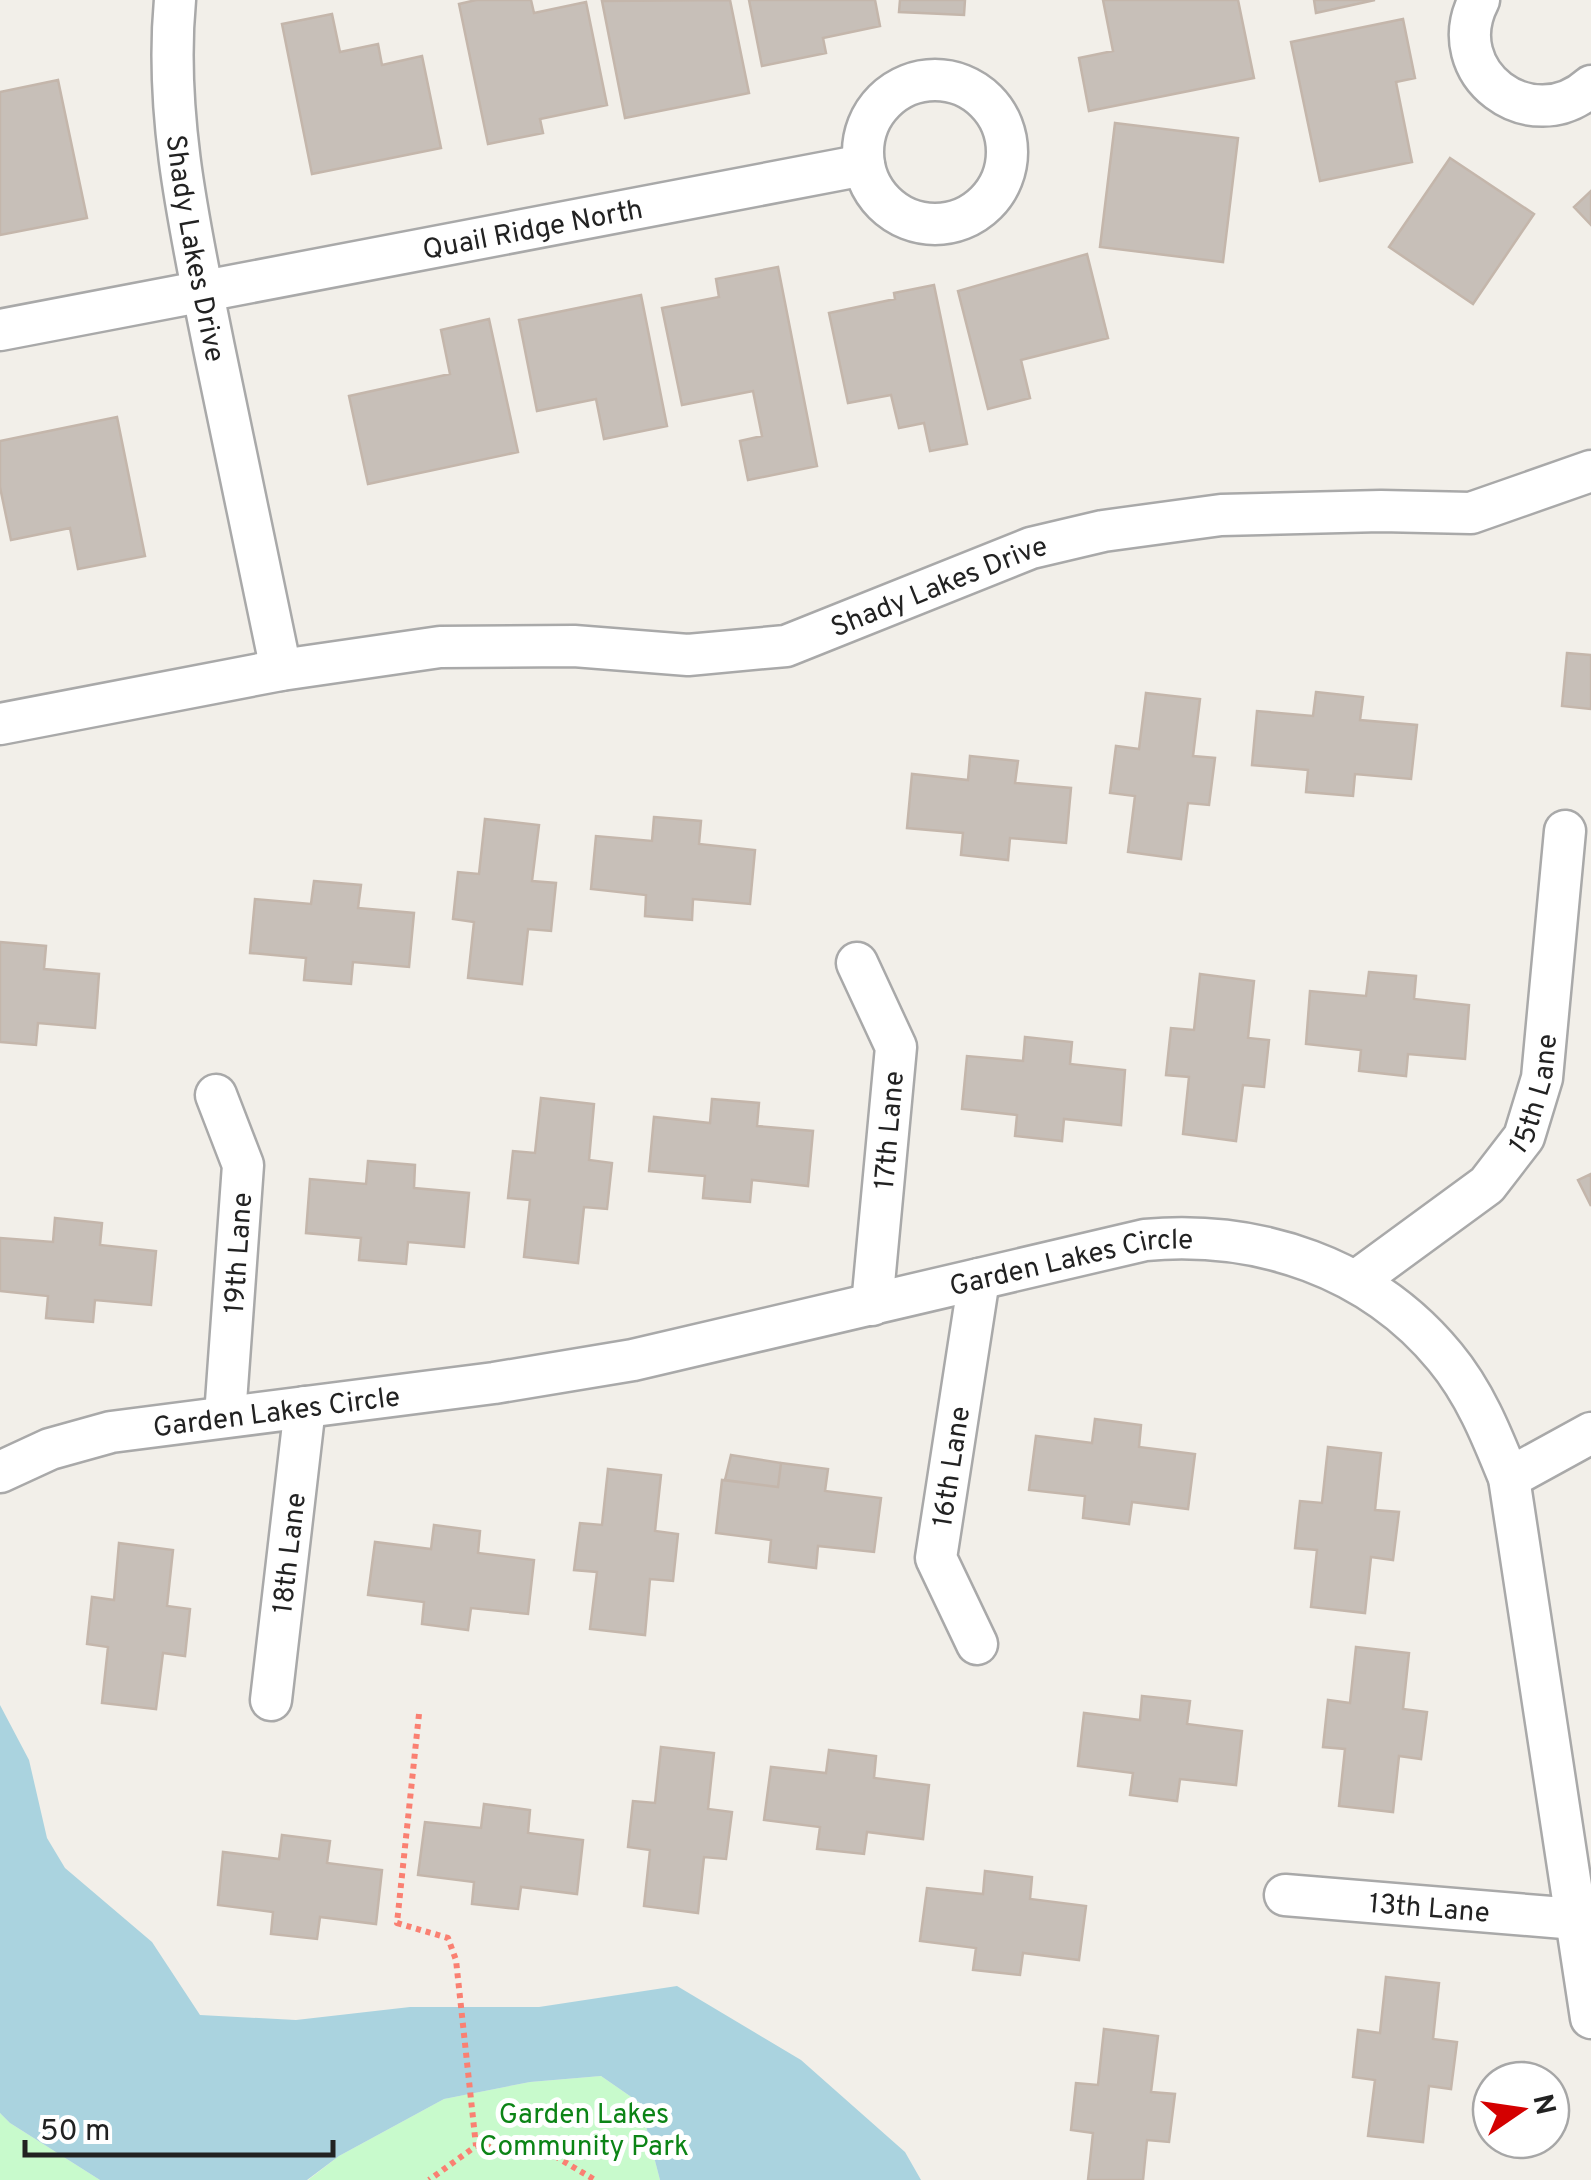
<svg xmlns="http://www.w3.org/2000/svg" width="1591" height="2180" font-family="Overpass,sans-serif">
<rect width="100%" height="100%" fill="#f2efe9"/>
<path fill="#c8facc" d="M601 2076 640 2103 660 2180H308L339 2156 444 2099 530 2082Z
M0 2113 10 2123 100 2180H0Z"/>
<path fill="#aad3df" d="M0 1705 29 1760 47 1838 65 1868 152 1942 200 2015 296 2020 410 2007H539L677 1986 801 2060 905 2152 921 2180H660L640 2103 601 2076 530 2082 444 2099 339 2156 307 2180H100L10 2123 0 2113Z"/>
<path fill="#c7bfb8" stroke="#c4b6ab" stroke-width="2.5" d="M476 0H531L534 13 586 2 607 105 540 119 543 133 488 144 459 4Z
M730 0 749 93 625 118 602 1Z
M749 0H875L880 26 823 38 826 53 762 66Z
M900 0H965L964 15 899 12Z
M1103 0H1238L1254 78 1089 111 1079 58 1113 51Z
M1314 0H1375L1316 13Z
M332 14 340 52 378 44 382 65 422 56 441 148 312 174 282 24Z
M1403 19 1415 78 1396 82 1412 162 1320 181 1291 42Z
M58 80 87 218 0 235V92Z
M1115 123 1238 138 1223 262 1100 247Z
M1450 158 1534 214 1473 304 1389 247Z
M1591 191V225L1574 207Z
M1087 254 1108 338 1021 360 1030 398 988 409 958 291Z
M778 267 817 466 748 480 740 441 762 436 753 391 682 405 662 308 719 297 716 279Z
M934 285 967 444 930 451 924 423 899 428 891 395 848 403 829 313 895 299 894 293Z
M641 295 667 426 604 439 596 399 537 411 519 320Z
M489 319 518 452 368 484 349 396 450 374 441 330Z
M117 417 145 556 78 569 70 528 11 540 0 487V441Z
M1567 653 1591 655V709L1562 706Z
M1316 692 1363 697 1360 720 1417 725 1411 779 1355 774 1353 796 1306 792 1308 770 1252 765 1257 711 1313 716Z
M1146 693 1200 699 1193 756 1215 758 1209 805 1188 803 1181 859 1128 852 1135 796 1110 793 1116 746 1139 749Z
M970 756 1018 761 1015 783 1071 788 1066 843 1010 838 1008 860 961 855 963 833 907 828 912 774 968 780Z
M654 817 701 821 699 844 755 850 750 904 693 899 692 920 645 916 646 895 591 889 596 836 652 841Z
M485 819 539 825 532 881 556 883 551 931 528 929 522 984 468 978 474 922 453 919 458 872 479 874Z
M314 881 361 885 358 908 414 913 409 967 353 962 351 984 304 980 306 958 250 953 255 899 311 904Z
M0 942 46 946 44 969 99 974 95 1028 38 1023 36 1045 0 1042Z
M1369 972 1416 976 1414 999 1469 1005 1465 1059 1408 1054 1406 1076 1359 1071 1361 1050 1306 1044 1310 991 1366 996Z
M1200 974 1254 981 1248 1038 1269 1040 1264 1087 1243 1085 1236 1141 1183 1134 1189 1077 1166 1075 1171 1028 1194 1030Z
M1025 1037 1072 1042 1070 1064 1125 1070 1121 1125 1064 1119 1062 1141 1015 1136 1017 1115 962 1109 967 1056 1023 1061Z
M541 1098 594 1104 589 1160 612 1163 607 1209 584 1207 578 1263 524 1257 530 1200 508 1198 513 1151 535 1153Z
M712 1099 759 1103 757 1126 813 1131 808 1186 752 1180 750 1202 703 1198 705 1176 649 1171 654 1117 710 1123Z
M368 1161 415 1165 414 1188 469 1193 464 1247 408 1242 406 1264 359 1260 361 1238 306 1233 310 1179 366 1184Z
M1591 1174V1206L1578 1180Z
M55 1218 102 1223 100 1245 156 1251 151 1305 95 1300 93 1322 46 1318 48 1296 0 1291V1238L53 1242Z
M1095 1419 1141 1425 1139 1447 1195 1454 1188 1509 1132 1502 1129 1524 1083 1518 1085 1496 1029 1490 1036 1436 1092 1443Z
M1328 1447 1381 1453 1375 1510 1399 1512 1393 1560 1371 1557 1365 1613 1311 1607 1317 1550 1295 1548 1300 1501 1322 1503Z
M731 1455 781 1463 778 1487 725 1480Z
M781 1463 828 1469 825 1491 881 1498 874 1552 818 1546 816 1568 769 1562 771 1540 716 1533 722 1480 778 1487Z
M608 1469 661 1475 655 1531 678 1534 673 1581 650 1579 645 1635 590 1629 597 1572 574 1570 580 1523 602 1525Z
M434 1525 480 1531 478 1553 534 1560 528 1614 471 1608 468 1630 422 1624 424 1602 368 1595 375 1542 431 1549Z
M119 1543 173 1550 167 1606 190 1609 185 1656 163 1653 156 1709 102 1703 108 1647 87 1644 92 1597 114 1600Z
M1356 1647 1409 1653 1403 1709 1427 1712 1421 1759 1399 1756 1393 1812 1339 1806 1345 1749 1323 1747 1328 1700 1350 1703Z
M1142 1696 1190 1701 1187 1724 1242 1731 1236 1785 1180 1779 1177 1801 1130 1795 1133 1773 1078 1766 1084 1713 1140 1720Z
M661 1747 714 1753 708 1809 732 1812 726 1859 704 1857 698 1913 644 1906 650 1850 628 1847 633 1801 655 1803Z
M829 1750 876 1756 874 1778 929 1785 923 1839 867 1832 864 1854 817 1849 820 1827 764 1820 771 1767 826 1773Z
M484 1804 530 1810 528 1833 583 1840 577 1894 521 1887 518 1909 472 1904 474 1882 418 1875 425 1822 481 1828Z
M282 1835 330 1841 327 1863 382 1870 376 1924 320 1917 317 1939 271 1934 273 1912 218 1905 223 1852 279 1859Z
M985 1871 1032 1877 1030 1899 1086 1906 1079 1960 1023 1953 1020 1975 973 1970 976 1948 920 1941 927 1888 983 1894Z
M1386 1977 1439 1983 1433 2039 1457 2042 1451 2089 1429 2086 1423 2142 1368 2136 1375 2080 1353 2077 1358 2030 1380 2033Z
M1104 2029 1158 2036 1151 2092 1175 2094 1169 2142 1147 2140 1143 2180H1088L1093 2133 1071 2130 1076 2083 1098 2085Z"/>
<g fill="none" stroke-linecap="round" stroke-linejoin="round">
<defs>
<g id="minor">
<path id="s1" d="M175 0C164 117 191 233 214 348 236 455 259 563 281 670"/>
<path d="M1479 0C1441 73 1531 140 1591 86"/>
<circle cx="935" cy="152" r="72"/>
<path id="s2" d="M0 330 864 165"/>
<path id="s3" d="M0 724 281 670 440 647 574 646 688 655 786 646 1031 548 1103 531 1221 515 1381 511 1471 513 1591 471"/>
<path d="M857 963 896 1047 872 1305"/>
<path d="M216 1095 243 1165 225 1416"/>
<path id="s4" d="M1356 1281 1487 1185 1524 1137 1542 1078 1565 831"/>
<path id="s5" d="M0 1472 50 1449 111 1432 494 1383 633 1360 1145 1240C1259 1230 1371 1267 1445 1357 1475 1393 1492 1436 1509 1478L1591 2018"/>
<path d="M1509 1478 1591 1433"/>
<path id="s6" d="M977 1644 936 1558 979 1279"/>
<path id="s7" d="M271 1700 305 1407"/>
<path id="s8" d="M1285 1895 1576 1919"/>
</g>
</defs>
<use href="#minor" stroke="#a9a9a9" stroke-width="45"/>
<path stroke="#fa8072" stroke-width="6" stroke-dasharray="5 5" stroke-linecap="butt" d="M419 1714 397 1923 448 1938 456 1960 476 2146 429 2180
M476 2146 548 2152 595 2180"/>
<use href="#minor" stroke="#fff" stroke-width="40"/>
</g>
<g text-anchor="middle" stroke-width="10" stroke-linejoin="round" paint-order="stroke">
<g font-size="28" fill="#222" stroke="#fff">
<text dy="10" stroke="none"><textPath href="#s2" startOffset="542">Quail Ridge North</textPath></text>
<text dy="10" stroke="none"><textPath href="#s1" startOffset="250">Shady Lakes Drive</textPath></text>
<text dy="10" stroke="none"><textPath href="#s3" startOffset="958">Shady Lakes Drive</textPath></text>
<text dy="10" stroke="none"><textPath href="#s4" startOffset="268">15th Lane</textPath></text>
<text transform="translate(888 1130) rotate(-85)" y="10">17th Lane</text>
<text transform="translate(237 1253) rotate(-86)" y="10">19th Lane</text>
<text dy="10" stroke="none"><textPath href="#s5" startOffset="1095">Garden Lakes Circle</textPath></text>
<text dy="10" stroke="none"><textPath href="#s5" startOffset="285">Garden Lakes Circle</textPath></text>
<text dy="10" stroke="none"><textPath href="#s6" startOffset="188">16th Lane</textPath></text>
<text dy="10" stroke="none"><textPath href="#s7" startOffset="148">18th Lane</textPath></text>
<text dy="10" stroke="none"><textPath href="#s8" startOffset="145">13th Lane</textPath></text>
</g>
<g font-size="28" fill="#0c8416" stroke="#fff">
<text x="584" y="2123">Garden Lakes<tspan x="584" dy="32">Community Park</tspan></text>
</g>
</g>
<g transform="translate(1521 2110) rotate(77)"><circle r="48" fill="#ffffff" stroke="#a7a7a7" stroke-width="2.5"/>
<path d="M0-8L18 38L0 25L-18 38Z" fill="#d40000"/>
<text y="-15" font-size="28" font-weight="bold" text-anchor="middle" fill="#222222">N</text>
</g>
<path d="M25 2140v15h308v-15" fill="none" stroke="#222222" stroke-width="5"/>
<text x="40" y="2140" font-size="30" fill="#222222" stroke="#ffffff" stroke-width="8" paint-order="stroke">50 m</text>
</svg>
